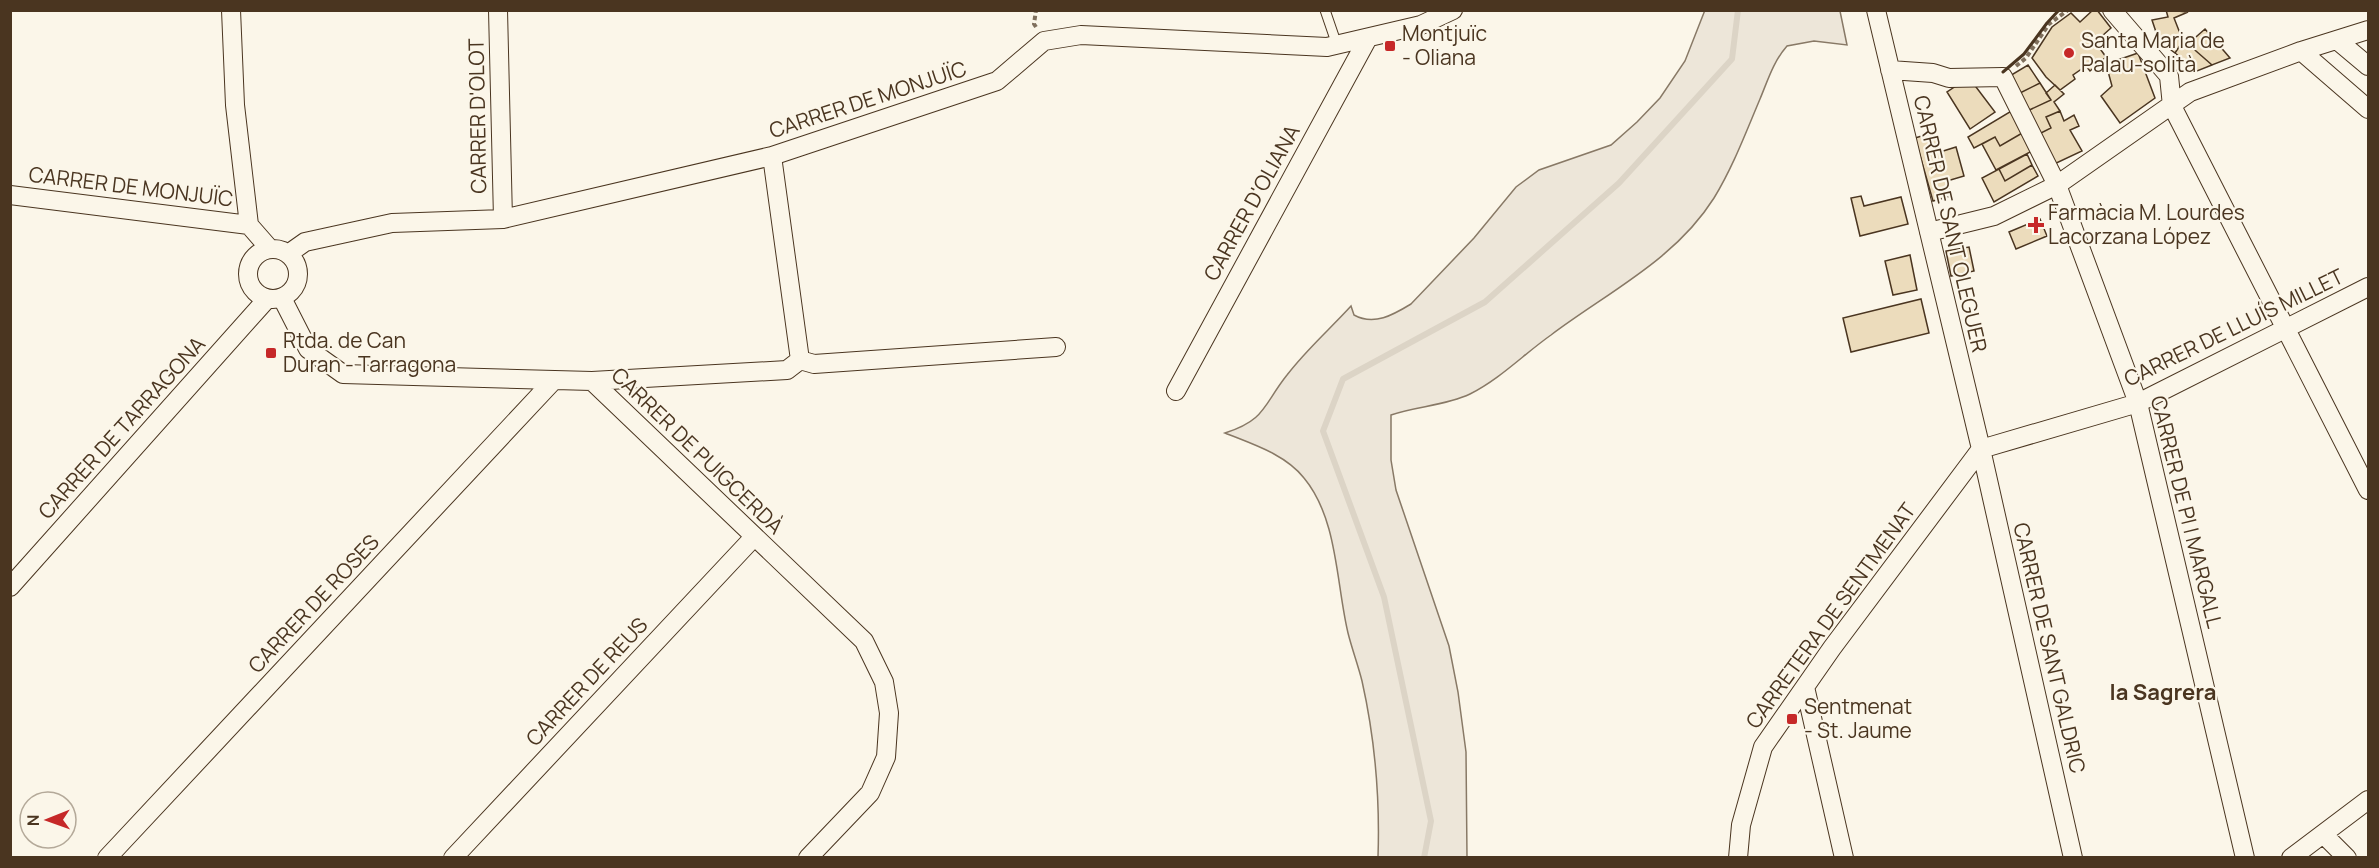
<svg xmlns="http://www.w3.org/2000/svg" width="2379" height="868" font-family="Manrope,sans-serif">
<rect width="100%" height="100%" fill="#fbf6e9"/>
<path fill="#ede6d9" stroke="#887966" stroke-width="1.5" d="M1705 10 1840 11 1847 45 1814 41 1787 46C1773 62 1768 80 1760 99 1746 132 1733 167 1714 198 1675 260 1608 292 1551 335 1524 354 1500 379 1470 394 1445 406 1416 406 1391 415V460L1396 490 1449 646 1458 692 1466 752 1467 857H1378C1380 798 1375 739 1362 681 1358 665 1352 649 1348 633 1336 583 1338 519 1304 478 1285 454 1252 444 1225 433 1266 420 1263 405 1287 375 1306 350 1330 329 1351 306L1354 315C1374 326 1393 315 1411 304L1474 238 1516 187 1539 170 1611 145 1637 122 1660 98 1685 61Z"/>
<g fill="none" stroke-linecap="round" stroke-linejoin="round">
<path stroke="#dcd4c6" stroke-width="6" d="M1424 858 1431 821 1384 597 1323 431 1343 379 1485 302 1619 183 1732 59 1738 10"/>
</g>
<path fill="#ecdcbc" stroke="#4a3520" stroke-width="1.5" d="M2093 10H2097L2111 28 2102 36 2108 43 2101 50 2106 57 2090 71 2086 66 2073 75 2075 79 2060 90 2046 77 2032 58 2052 27 2071 13 2080 22Z
M2166 10 2188 12 2174 18 2183 41 2175 53 2159 41 2152 20 2168 17Z
M2205 29 2230 58 2212 65 2188 44Z
M2183 41 2188 44 2212 65 2197 71 2175 53Z
M2138 53 2155 98 2120 123 2101 96 2112 86 2106 64Z
M2028 65 2040 83 2018 94 2008 77Z
M1973 83 1995 112 1970 129 1947 92 1959 84Z
M2040 83 2051 100 2025 112 2018 94Z
M2055 85 2064 94 2054 102 2060 111 2046 117 2051 128 2035 136 2025 112 2051 100 2046 93Z
M2013 110 2024 132 2000 146 1995 137 1974 148 1968 137Z
M2060 111 2064 121 2074 115 2079 126 2070 130 2082 151 2050 166 2035 136 2051 128 2046 117Z
M1935 132 1940 152 1956 147 1964 176 1947 181 1951 196 1933 201 1915 138Z
M2024 132 2034 150 1996 170 1982 144 1995 137 2000 146Z
M2027 154 2032 165 2005 181 1999 169Z
M2032 165 2038 176 1994 202 1982 178 1999 169 2005 181Z
M1861 196 1864 206 1901 197 1908 224 1860 236 1851 198Z
M2040 219 2047 236 2016 249 2009 232Z
M1969 247 1974 271 1951 276 1946 251Z
M1910 255 1917 290 1893 295 1885 261Z
M1921 299 1929 333 1851 352 1843 318Z"/>
<g fill="none" stroke-linecap="round" stroke-linejoin="round">
<defs>
<path id="lane" d="M1325 10 1337 45"/>
<path id="street" d="M231 10 235 105 249 225
M498 10 503 219
M1876 10 1981 449 2073 858
M2112 10 2169 76 2172 106 2368 490
M2337 40 2368 66
M2301 51 2368 109
M1890 70 1933 73 1949 78 2003 77 2057 185 2138 403 2245 858
M10 195 249 225 270 249
M1929 232 1994 216 2057 185 2190 92 2301 51 2368 30
M248 274a25 25 0 1 1 50 0a25 25 0 1 1-50 0Z
M288 254 305 242 392 223 503 219 772 156 997 81 1044 41 1081 35 1327 47 1421 25 1453 10
M282 298 308 349 343 374 592 381 864 641 884 682 889 713 886 757 870 793 808 858
M800 360 814 364 1056 347
M592 381 787 370 800 360 772 156
M1176 391 1368 38
M1981 449 2138 403 2368 287
M10 587 267 299
M1805 687 1844 858
M2323 834 2347 858
M107 858 554 380
M453 858 754 537
M1738 858 1741 825 1763 747 1832 648 1981 449
M2291 858 2368 800"/>
</defs>
<use href="#lane" stroke="#4a3520" stroke-width="11"/>
<use href="#street" stroke="#4a3520" stroke-width="20"/>
<path stroke="#7f6f5c" stroke-width="4" stroke-dasharray="4.5 3" stroke-linecap="butt" d="M1036 27 1034 24 1036 10
M2016 66 2026 58 2049 24 2068 10"/>
<use href="#lane" stroke="#fbf6e9" stroke-width="9"/>
<use href="#street" stroke="#fbf6e9" stroke-width="18"/>
<path stroke="#4a3520" stroke-width="3" d="M2003 72 2024 54 2047 23 2059 10"/>
</g>
<g fill="#c62828" stroke="#fbf6e9" stroke-width="2">
<rect x="1384" y="40" width="12" height="12" rx="3"/>
<circle cx="2069" cy="53" r="6"/>
<path d="M2033 216h6v6h6v6h-6v6h-6v-6h-6v-6h6z"/>
<rect x="265" y="347" width="12" height="12" rx="3"/>
<rect x="1786" y="713" width="12" height="12" rx="3"/>
</g>
<g text-anchor="middle" stroke-width="4.5" stroke-linejoin="round" paint-order="stroke">
<g font-size="21" fill="#4a3520" stroke="#fbf6e9" text-anchor="start">
<text x="1402" y="41">Montjuïc<tspan x="1402" dy="24">- Oliana</tspan></text>
<text x="2081" y="48">Santa Maria de<tspan x="2081" dy="24">Palau-solità</tspan></text>
<text x="2048" y="220">Farmàcia M. Lourdes<tspan x="2048" dy="24">Lacorzana López</tspan></text>
<text x="283" y="348">Rtda. de Can<tspan x="283" dy="24">Duran - Tarragona</tspan></text>
<text x="1804" y="714">Sentmenat<tspan x="1804" dy="24">- St. Jaume</tspan></text>
</g>
<g font-size="21" fill="#4a3520" stroke="#fbf6e9">
<text transform="translate(868 100) rotate(-18)" y="7">CARRER DE MONJUÏC</text>
<text transform="translate(478 116) rotate(-91)" y="7">CARRER D'OLOT</text>
<text transform="translate(131 187) rotate(7)" y="7">CARRER DE MONJUÏC</text>
<text transform="translate(1252 203) rotate(-61)" y="7">CARRER D'OLIANA</text>
<text transform="translate(1950 224) rotate(77)" y="7">CARRER DE SANT OLEGUER</text>
<text transform="translate(2234 328) rotate(-26)" y="7">CARRER DE LLUÍS MILLET</text>
<text transform="translate(122 428) rotate(-48)" y="7">CARRER DE TARRAGONA</text>
<text transform="translate(697 451) rotate(44)" y="7">CARRER DE PUIGCERDÀ</text>
<text transform="translate(2186 512) rotate(76)" y="7">CARRER DE PI I MARGALL</text>
<text transform="translate(314 604) rotate(-47)" y="7">CARRER DE ROSES</text>
<text transform="translate(1831 616) rotate(-54)" y="7">CARRETERA DE SENTMENAT</text>
<text transform="translate(2049 648) rotate(77)" y="7">CARRER DE SANT GALDRIC</text>
<text transform="translate(587 682) rotate(-47)" y="7">CARRER DE REUS</text>
</g>
<g font-size="22" font-weight="bold" fill="#4a3520" stroke="#fbf6e9">
<text x="2163" y="700">la Sagrera</text>
</g>
</g>
<rect width="2379" height="868" fill="none" stroke="#4a3520" stroke-width="24"/>
<g transform="translate(48 820) rotate(269)"><circle r="28" fill="#fbf6e9" stroke="#b4a999" stroke-width="1.5"/>
<path d="M0-4.5L10 22L0 15L-10 22Z" fill="#c62828"/>
<text y="-9" font-size="16" font-weight="bold" text-anchor="middle" fill="#4a3520">N</text>
</g>
</svg>
